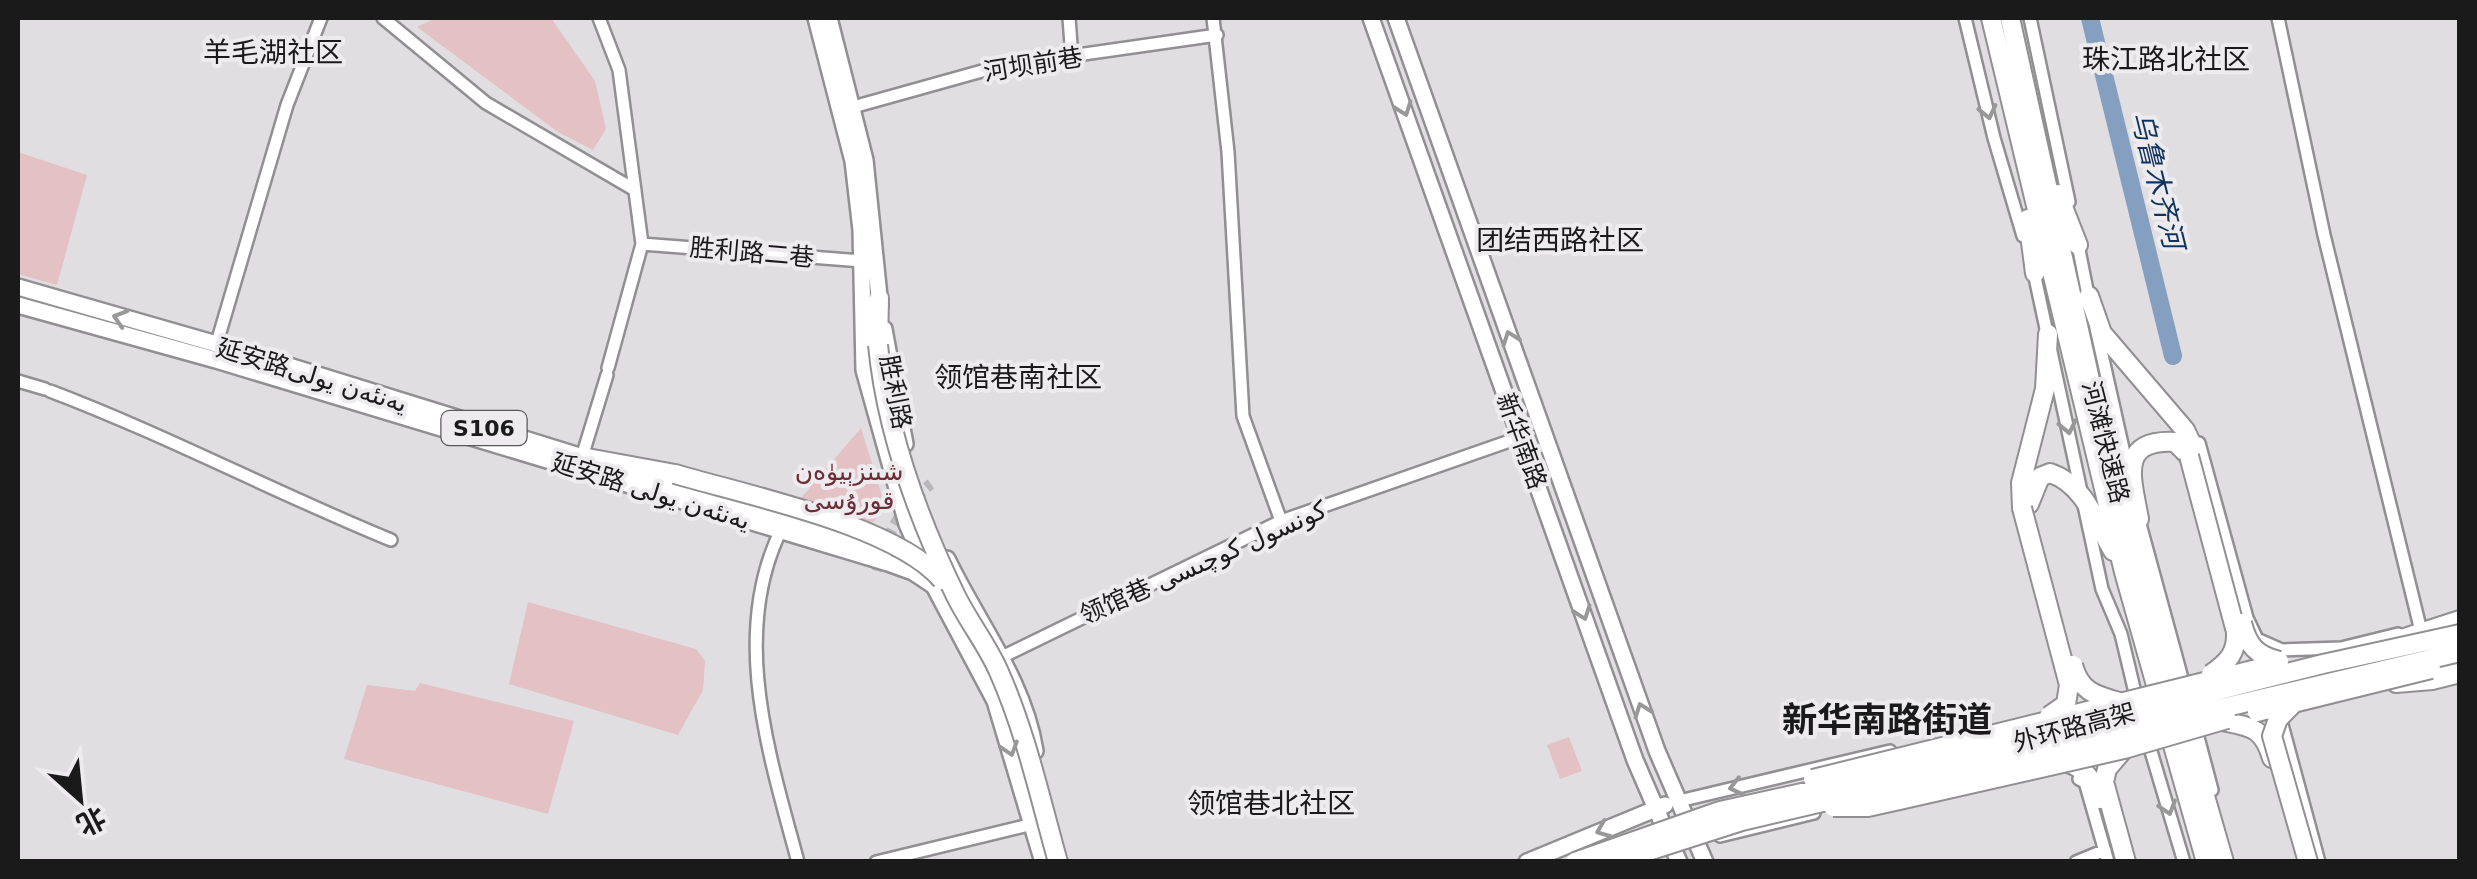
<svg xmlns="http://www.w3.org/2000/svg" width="2477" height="879" font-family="'DejaVu Sans',Cairo,'Noto Sans SC',sans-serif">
<rect width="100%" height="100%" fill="#e0dee1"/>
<path fill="#e3c1c4" d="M436 18H551L595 81 606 129 593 150 558 132 417 27Z
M18 152 87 175 57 285 18 274Z
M861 428 882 496 889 494 891 503 871 524 801 498Z
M528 602 696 649 705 661 703 690 678 735 509 684Z
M420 683 574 721 548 814 344 759 367 685 415 691Z
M1569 737 1582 771 1560 779 1547 745Z"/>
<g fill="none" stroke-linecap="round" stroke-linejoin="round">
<path stroke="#859fc1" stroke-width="18" d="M2090 18 2173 356"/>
<path stroke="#b8b7b9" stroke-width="11" stroke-dasharray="11 5.5" stroke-linecap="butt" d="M877 571C887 534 900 507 931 484"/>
<defs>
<path id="minor" d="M383 18 486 103 635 190
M599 18 619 70 642 244 608 368
M1069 18 1072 58
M1213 18 1228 152 1243 416 1281 521
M1965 18 1994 138 2023 236
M2030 18 2069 202
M2278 18 2324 235 2420 627
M853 107 1000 66 1217 35
M2077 240 2089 300
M642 244 862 261
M2033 268 2102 589 2121 634 2137 701
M2096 328 2128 471
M216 346 287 105 321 18
M18 381 45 389
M50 391C166 435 276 493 391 540
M2199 443 2247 618 2257 639 2282 650 2341 648
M582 457 607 375
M2137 513 2186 693
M784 524C728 630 769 754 798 862
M2333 650 2398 634
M1002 657 1281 521 1521 437
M2426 671 2460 664
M2281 721 2319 862
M2195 726 2212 790
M2147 738 2184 862
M2079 779 2085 782 2108 862
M1679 801 1890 751
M1720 836 1814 813
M876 862 1033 824
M2076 862 2105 850"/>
<path id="major" d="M816 18 853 161 861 230 864 370 907 524 934 586 995 701 1043 862
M829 18 865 160 880 306
M1371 18 1635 760 1679 862
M1396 18 1657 751 1705 862
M18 287 234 349 592 460
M18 305 216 360 888 563 913 572 934 586
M884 329 905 444
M633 473 889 549
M947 559C977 622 1024 680 1035 751
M1527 862 1665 805"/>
<path id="highway" d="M1991 18 2124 572 2206 862
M2010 18 2106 452 2224 862
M2058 194 2078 245
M2028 219 2035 273
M2089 296 2102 333 2185 430 2196 453
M878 345 879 298
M582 457 675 474
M2029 504 2040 477 2050 473C2084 484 2096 522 2113 551
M2022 508 2021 483 2045 389 2048 334
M2139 519C2132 479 2117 439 2175 442L2189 456
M2392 642 2460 620
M2396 683 2432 680 2460 673
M2222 721C2251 727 2263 727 2272 758
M2124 749 2107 769 2104 782 2126 862
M2065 762C2084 767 2094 780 2100 799"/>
</defs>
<use href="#minor" stroke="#918f92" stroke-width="16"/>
<use href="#major" stroke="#918f92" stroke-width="20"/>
<use href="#highway" stroke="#918f92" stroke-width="22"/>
<use href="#minor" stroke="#fff" stroke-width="11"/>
<use href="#major" stroke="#fff" stroke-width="15"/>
<use href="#highway" stroke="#fff" stroke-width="18"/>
<defs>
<path id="highway-bridge" d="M878 345C886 430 917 515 954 592 967 620 987 644 999 672 1026 733 1040 798 1058 862
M2189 456 2236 632C2237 653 2228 662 2211 674
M675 474C746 495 895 525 942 580
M2022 508 2069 685 2066 704 2049 716
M2242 623C2248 646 2256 655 2279 661
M2073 665C2080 691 2094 695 2119 702
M2293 704 2278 719 2272 736 2308 862
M2257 712 2431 669
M1813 779 2277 664
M1833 807H1868L1904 799 2124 749 2227 719
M1575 862 1720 811 1870 778 2323 664 2460 634
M1614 862 1742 821 2460 652"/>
</defs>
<use href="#highway-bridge" stroke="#918f92" stroke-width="22" stroke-linecap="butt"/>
<use href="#highway-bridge" stroke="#fff" stroke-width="18"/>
</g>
<defs><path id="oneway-chevron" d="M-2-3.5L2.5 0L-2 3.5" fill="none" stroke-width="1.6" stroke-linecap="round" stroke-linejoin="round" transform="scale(2.5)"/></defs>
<g stroke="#989898">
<use href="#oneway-chevron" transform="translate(1404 109) rotate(70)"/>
<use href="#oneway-chevron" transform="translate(1988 112) rotate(77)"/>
<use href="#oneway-chevron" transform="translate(120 318) rotate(-163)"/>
<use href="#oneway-chevron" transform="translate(1510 338) rotate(-110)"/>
<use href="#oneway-chevron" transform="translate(2068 427) rotate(78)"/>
<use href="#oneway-chevron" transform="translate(1583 613) rotate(70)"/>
<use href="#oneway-chevron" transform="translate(1642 710) rotate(-110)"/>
<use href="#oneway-chevron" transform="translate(1010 749) rotate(72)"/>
<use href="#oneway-chevron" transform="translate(1736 787) rotate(167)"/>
<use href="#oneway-chevron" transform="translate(2168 808) rotate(73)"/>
<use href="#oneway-chevron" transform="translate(1603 830) rotate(158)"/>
</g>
<g text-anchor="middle" stroke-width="8" stroke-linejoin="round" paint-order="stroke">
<rect fill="#edebee" stroke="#59595a" stroke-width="2.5" x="441.5" y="411" width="85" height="34" rx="8"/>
<g font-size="22" font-weight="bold" fill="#1a1a1b">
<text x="484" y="436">S106</text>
</g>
<g font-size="25" fill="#1a1a1b" stroke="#edebee">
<text transform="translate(1033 64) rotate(-9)" y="9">河坝前巷</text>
<text transform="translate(752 252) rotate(5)" y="9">胜利路二巷</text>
<text transform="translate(312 375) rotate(17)" y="9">延安路يەنئەن يولى</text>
<text transform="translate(896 392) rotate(79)" y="9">胜利路</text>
<text transform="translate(1522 441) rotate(70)" y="9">新华南路</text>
<text transform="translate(2106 442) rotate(76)" y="9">河滩快速路</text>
<text transform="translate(651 491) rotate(17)" y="9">延安路 يەنئەن يولى</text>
<text transform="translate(1203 562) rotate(-24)" y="9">领馆巷 كونسول كوچىسى</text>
<text transform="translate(2074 727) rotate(-15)" y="9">外环路高架</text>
</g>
<g font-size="25" fill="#6c2e36" stroke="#edebee">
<text x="849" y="480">شىنزېيۈەن<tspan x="849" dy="29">قورۇسى</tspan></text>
</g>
<g font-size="28" fill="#1a1a1b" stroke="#edebee">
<text x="273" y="62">羊毛湖社区</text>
<text x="2166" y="69">珠江路北社区</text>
<text x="1560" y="250">团结西路社区</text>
<text x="1018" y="387">领馆巷南社区</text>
<text x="1271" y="813">领馆巷北社区</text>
</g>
<g font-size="28" font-style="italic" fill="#0f335f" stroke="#edebee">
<text transform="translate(2158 180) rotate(76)" y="10">乌鲁木齐河</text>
</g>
<g font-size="35" font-weight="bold" fill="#1a1a1b" stroke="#edebee">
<text x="1887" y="732">新华南路街道</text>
</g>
</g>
<rect width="2477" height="879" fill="none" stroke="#1a1a1b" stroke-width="40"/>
<g transform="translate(80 799) rotate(153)" stroke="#edebee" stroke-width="8" paint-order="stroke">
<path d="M0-8L18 38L0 25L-18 38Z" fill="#1a1a1b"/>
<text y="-15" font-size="28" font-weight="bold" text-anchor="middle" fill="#1a1a1b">北</text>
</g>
</svg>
